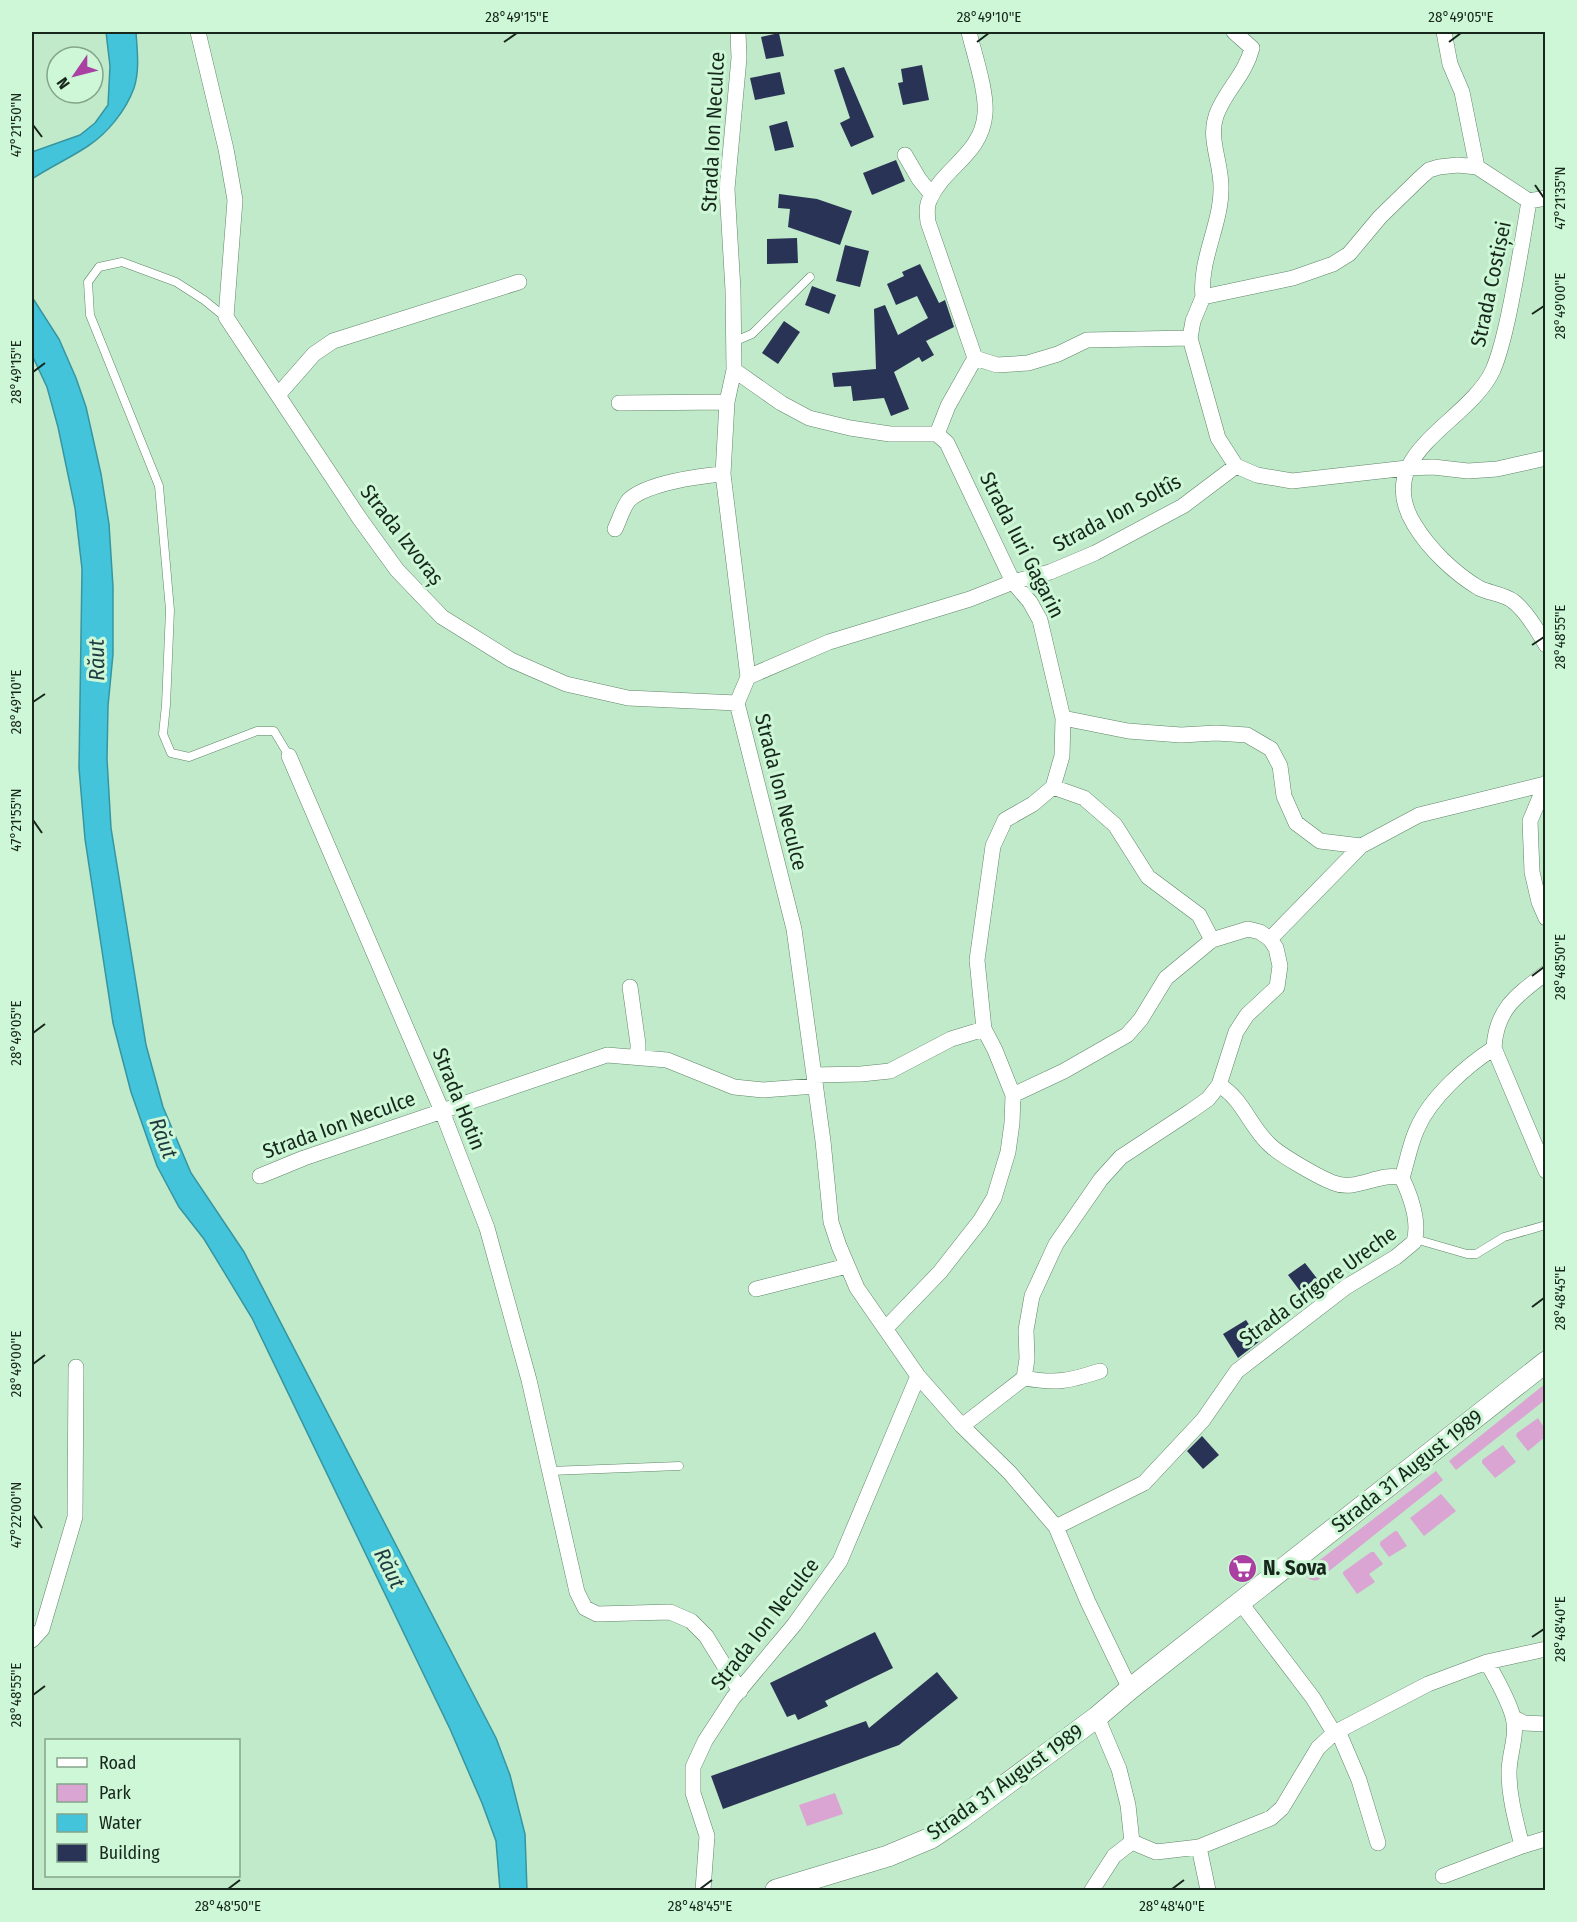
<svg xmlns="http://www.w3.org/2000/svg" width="1577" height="1922" font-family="'Fira Sans Condensed',sans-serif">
<rect width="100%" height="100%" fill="#c0eac9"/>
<path fill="#daa5d3" d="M1545 1384V1400L1456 1470 1449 1461Z
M1538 1418 1545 1429V1437L1528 1451 1516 1436 1517 1433Z
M1503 1445 1516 1462 1495 1478 1482 1463V1460Z
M1436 1471 1443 1480 1318 1580C1311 1581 1307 1579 1304 1572L1308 1569Z
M1441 1494 1456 1511 1424 1536 1410 1518Z
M1395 1531H1397L1407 1546 1389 1557 1380 1545V1542Z
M1371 1552H1374L1383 1564 1369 1574 1375 1582 1357 1594 1343 1574V1572Z
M835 1793 843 1814 807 1826 799 1805Z"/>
<path fill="#43c4da" stroke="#3695a1" stroke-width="1.5" d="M106 32H136C137 49 140 70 134 88 126 110 108 133 88 146 70 158 50 167 32 179V152L80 135 95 123 108 105 110 66Z
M32 297 59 339 76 378 86 407 101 474 109 524 113 587V654L108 706 107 759 111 828 146 1045 163 1107 191 1173 244 1252 496 1738 510 1775 525 1834 527 1890H500L496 1841 482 1803 450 1729 252 1318 204 1239 179 1207 157 1166 131 1092 113 1023 85 839 79 768 82 569 75 508 58 427 47 387 32 355Z"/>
<path fill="#293355" d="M779 33 784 56 766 59 761 37Z
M922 65 929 100 903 105 898 83 903 82 901 69Z
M844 67 874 137 851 147 840 123 850 118 834 70Z
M780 72 785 94 755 100 750 78Z
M787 121 794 147 775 151 769 126Z
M896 160 905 181 872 195 863 173Z
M779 194 817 199 852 211 840 245 788 227 790 209 778 208Z
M797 238 798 263 767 264V239Z
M845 245 869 251 860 287 836 281Z
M920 264 939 303 945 300 954 327 926 341 934 355 922 362 919 357 894 372 909 409 891 416 884 398 853 401 851 386 834 387 832 373 876 369 874 309 885 305 898 335 928 318 917 296 896 305 887 284 904 276 902 272Z
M812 286 836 295 829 314 805 305Z
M784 321 800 332 778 364 762 353Z
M1305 1263 1326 1290 1309 1303 1288 1275Z
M1246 1320 1260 1341 1238 1358 1223 1334Z
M1202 1436 1219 1455 1203 1469 1187 1451Z
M875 1632 893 1668 825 1701 828 1706 798 1720 795 1714 787 1717 770 1683Z
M937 1672 958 1698 899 1745 723 1809 711 1776 866 1721 869 1728Z"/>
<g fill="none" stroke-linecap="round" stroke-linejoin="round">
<defs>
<path id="lane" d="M225 317 204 300 176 282 122 262 99 267 88 282 90 315 159 486 170 610 166 705 163 734 171 753 189 757 257 731H274L289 756
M733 342 752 334 810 277
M1415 1239 1467 1254H1476L1504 1237 1546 1225
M550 1471 679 1466"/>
<path id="street" d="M198 32 226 149 235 200 226 317 360 519 397 570 442 617 511 660 566 684 628 698 737 703
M738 32 739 58 727 189 733 290 734 370 727 402 723 474 748 677 737 703 794 929 823 1141 831 1222 839 1246 857 1288 918 1376 962 1426 1010 1473 1056 1527 1088 1602 1130 1689
M1444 32 1450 64 1462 92 1477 167
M905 155 919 179 932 195
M1546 198 1529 201C1523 238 1517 275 1509 313 1505 332 1501 351 1493 370 1468 424 1371 453 1414 524 1429 549 1454 573 1479 588 1489 593 1503 594 1513 601 1525 610 1538 631 1546 645
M1203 297C1199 260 1221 225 1221 189 1222 164 1208 140 1216 116 1225 90 1245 76 1252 48L1234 32
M975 358 997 365 1028 363 1058 354 1087 340 1190 338
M734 370 781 403 809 418 850 428 890 434H937L947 443 1013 582 1030 602 1040 620 1063 718 1062 756 1053 787 1033 804 1005 820 993 846 977 960 984 1029 995 1050 1013 1095 1012 1123 1008 1152 994 1198 980 1221 940 1272 886 1328
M278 395 314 354 333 341 519 282
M619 403 727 402
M937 434 948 406 975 358 928 222C927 214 926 206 930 199 943 168 982 154 985 114 987 91 974 54 969 32
M1236 466 1218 438 1190 338 1193 321 1203 297 1293 278 1333 264 1349 254 1380 217 1419 179 1429 170 1439 167 1458 165 1477 167 1529 201
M615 529C619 521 623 507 629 500 647 483 699 476 723 474
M748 677 829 642 970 599 1013 582 1050 572 1095 553 1183 506 1236 466 1257 475 1292 481 1407 468 1433 467 1468 471 1497 469 1546 458
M1063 718 1128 731 1181 735 1216 733 1247 735 1271 749 1280 766 1284 796 1296 823 1320 841 1361 846
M289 756 442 1111 487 1228 529 1380 577 1592 585 1608 597 1614 670 1612 691 1621 706 1636 740 1691
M1546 783 1530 821 1532 872 1539 902 1546 918
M1053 787 1084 798 1115 825 1148 877 1199 915 1212 940
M1546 973C1517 995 1496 1009 1494 1048L1546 1171
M630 987 638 1044V1057
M814 1075 861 1074 890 1071 951 1039 984 1029
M1013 1095 1064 1071 1127 1035 1141 1019 1166 978 1212 940 1248 929 1260 932 1270 939 1361 846 1419 815 1545 784
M260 1176 304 1158 607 1055 667 1060 734 1087 763 1090 815 1086
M1402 1178C1407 1162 1410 1144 1417 1129 1430 1098 1466 1066 1494 1048
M756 1289 847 1266
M1024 1378 1027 1359 1026 1330 1032 1296 1056 1244 1101 1179 1121 1157 1191 1111 1208 1099 1219 1085 1236 1032 1247 1015 1277 987 1280 966 1276 948 1270 939
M962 1426 1024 1378C1056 1384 1069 1381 1100 1371
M1056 1527 1144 1483 1203 1420 1237 1371 1346 1287 1396 1257 1414 1242C1420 1222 1411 1197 1402 1178 1381 1171 1356 1192 1334 1183 1320 1178 1280 1155 1270 1145 1250 1127 1243 1099 1219 1085
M1240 1602 1313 1698 1334 1733
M32 1640 42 1629 75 1517 76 1367
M1487 1662C1496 1679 1508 1698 1513 1717 1518 1735 1509 1754 1509 1772 1509 1798 1516 1821 1522 1846
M1097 1717 1119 1769 1128 1805 1132 1842
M1514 1718 1524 1723 1546 1724
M1338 1731 1359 1780 1378 1843
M1132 1842 1156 1852 1199 1847 1271 1818 1282 1808 1318 1748 1334 1733 1428 1684 1487 1662 1546 1649
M1199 1847 1208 1890
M1443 1876 1522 1846 1545 1839
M703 1890 707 1836 693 1793V1767L705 1741 733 1698 794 1625 840 1561 918 1376
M1092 1890 1114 1856 1132 1842"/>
<path id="secondary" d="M776 1890 888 1856 931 1838 961 1818 1047 1754 1097 1717 1130 1689 1546 1362"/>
</defs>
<use href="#lane" stroke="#608669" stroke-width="9"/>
<use href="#street" stroke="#608669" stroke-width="16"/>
<use href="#secondary" stroke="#608669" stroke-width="22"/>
<use href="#lane" stroke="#fff" stroke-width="8"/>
<use href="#street" stroke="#fff" stroke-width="15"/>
<use href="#secondary" stroke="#fff" stroke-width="21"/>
</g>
<path fill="none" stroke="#17271b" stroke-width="2" d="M504 42 517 33M977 42 989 33M1449 42 1461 33M33 125 42 137M1535 185 1544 198M1532 314 1544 306M33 372 45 363M1532 645 1544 637M33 702 45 694M33 820 42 833M1532 976 1544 967M33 1033 45 1024M1532 1307 1544 1298M33 1364 45 1355M33 1515 42 1528M1532 1637 1544 1629M33 1695 45 1686M228 1889 240 1880M700 1889 712 1880M1172 1889 1184 1880"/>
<defs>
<symbol id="supermarket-disc" viewBox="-11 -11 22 22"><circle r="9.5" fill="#aa40a1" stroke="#cdf7d6"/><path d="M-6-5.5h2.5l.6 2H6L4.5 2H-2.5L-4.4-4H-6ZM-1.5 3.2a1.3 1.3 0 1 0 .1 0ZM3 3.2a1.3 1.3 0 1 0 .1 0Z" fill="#fff"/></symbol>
</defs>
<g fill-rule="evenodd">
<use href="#supermarket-disc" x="1226" y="1552" width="33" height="33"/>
</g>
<g text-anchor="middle" stroke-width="6" stroke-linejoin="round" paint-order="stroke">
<g font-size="21" fill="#17271b" stroke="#cdf7d6">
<text transform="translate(713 132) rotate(-87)" y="7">Strada Ion Neculce</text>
<text transform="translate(1491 284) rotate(-78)" y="7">Strada Costișei</text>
<text transform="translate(1117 513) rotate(-28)" y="7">Strada Ion Soltîs</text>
<text transform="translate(402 535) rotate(52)" y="7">Strada Izvoraș</text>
<text transform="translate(1022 545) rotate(63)" y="7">Strada Iuri Gagarin</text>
<text transform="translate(781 792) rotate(76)" y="7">Strada Ion Neculce</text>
<text transform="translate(459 1099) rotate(68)" y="7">Strada Hotin</text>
<text transform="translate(339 1125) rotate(-20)" y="7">Strada Ion Neculce</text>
<text transform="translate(1318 1286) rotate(-36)" y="7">Strada Grigore Ureche</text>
<text transform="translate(1407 1471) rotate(-38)" y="7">Strada 31 August 1989</text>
<text transform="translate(765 1624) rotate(-52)" y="7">Strada Ion Neculce</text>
<text transform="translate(1005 1782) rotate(-35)" y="7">Strada 31 August 1989</text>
</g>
<g font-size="21" font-weight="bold" fill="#17271b" stroke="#cdf7d6" text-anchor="start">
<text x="1263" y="1575">N. Sova</text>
</g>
<g font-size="22" font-style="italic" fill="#1f3a40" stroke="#cdf7d6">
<text transform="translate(96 660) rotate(-91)" y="8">Răut</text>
<text transform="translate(164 1138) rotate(69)" y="8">Răut</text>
<text transform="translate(390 1568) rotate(63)" y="8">Răut</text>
</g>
</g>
<rect width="1577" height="1922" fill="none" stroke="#cdf7d6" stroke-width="66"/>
<rect x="45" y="1739" width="195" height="138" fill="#cdf7d6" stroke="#84a48b" stroke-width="1.5"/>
<rect x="57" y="1758" width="30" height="9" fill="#ffffff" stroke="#84a48b" stroke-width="1.5"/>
<text x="99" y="1769" font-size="18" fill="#17271b">Road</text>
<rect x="57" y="1784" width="30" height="18" fill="#daa5d3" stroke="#84a48b" stroke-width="1.5"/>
<text x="99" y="1799" font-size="18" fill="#17271b">Park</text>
<rect x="57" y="1814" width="30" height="18" fill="#43c4da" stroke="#84a48b" stroke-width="1.5"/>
<text x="99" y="1829" font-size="18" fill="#17271b">Water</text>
<rect x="57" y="1844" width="30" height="18" fill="#293355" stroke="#84a48b" stroke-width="1.5"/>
<text x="99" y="1859" font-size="18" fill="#17271b">Building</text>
<g transform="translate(75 75) rotate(235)"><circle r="28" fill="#cdf7d6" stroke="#84a48b" stroke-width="1.5"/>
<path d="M0-4.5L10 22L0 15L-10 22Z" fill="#aa40a1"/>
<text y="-9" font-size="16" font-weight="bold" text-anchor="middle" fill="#17271b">N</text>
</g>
<rect x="33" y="33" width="1511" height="1856" fill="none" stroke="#17271b" stroke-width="2"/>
<g font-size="15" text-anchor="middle" fill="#17271b">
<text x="517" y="22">28°49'15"E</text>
<text x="989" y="22">28°49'10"E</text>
<text x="1461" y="22">28°49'05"E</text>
<text transform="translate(16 125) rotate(-90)" y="5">47°21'50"N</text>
<text transform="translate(1560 198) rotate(-90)" y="5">47°21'35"N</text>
<text transform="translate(1560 306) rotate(-90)" y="5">28°49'00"E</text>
<text transform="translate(16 372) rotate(-90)" y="5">28°49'15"E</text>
<text transform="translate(1560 637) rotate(-90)" y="5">28°48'55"E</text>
<text transform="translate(16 702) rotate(-90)" y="5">28°49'10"E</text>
<text transform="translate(16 820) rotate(-90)" y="5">47°21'55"N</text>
<text transform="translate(1560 967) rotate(-90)" y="5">28°48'50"E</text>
<text transform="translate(16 1033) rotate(-90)" y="5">28°49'05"E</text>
<text transform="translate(1560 1298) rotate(-90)" y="5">28°48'45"E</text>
<text transform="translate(16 1364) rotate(-90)" y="5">28°49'00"E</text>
<text transform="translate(16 1515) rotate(-90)" y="5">47°22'00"N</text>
<text transform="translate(1560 1629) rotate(-90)" y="5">28°48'40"E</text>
<text transform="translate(16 1695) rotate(-90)" y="5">28°48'55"E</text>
<text x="228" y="1911">28°48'50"E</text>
<text x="700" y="1911">28°48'45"E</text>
<text x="1172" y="1911">28°48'40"E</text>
</g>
</svg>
